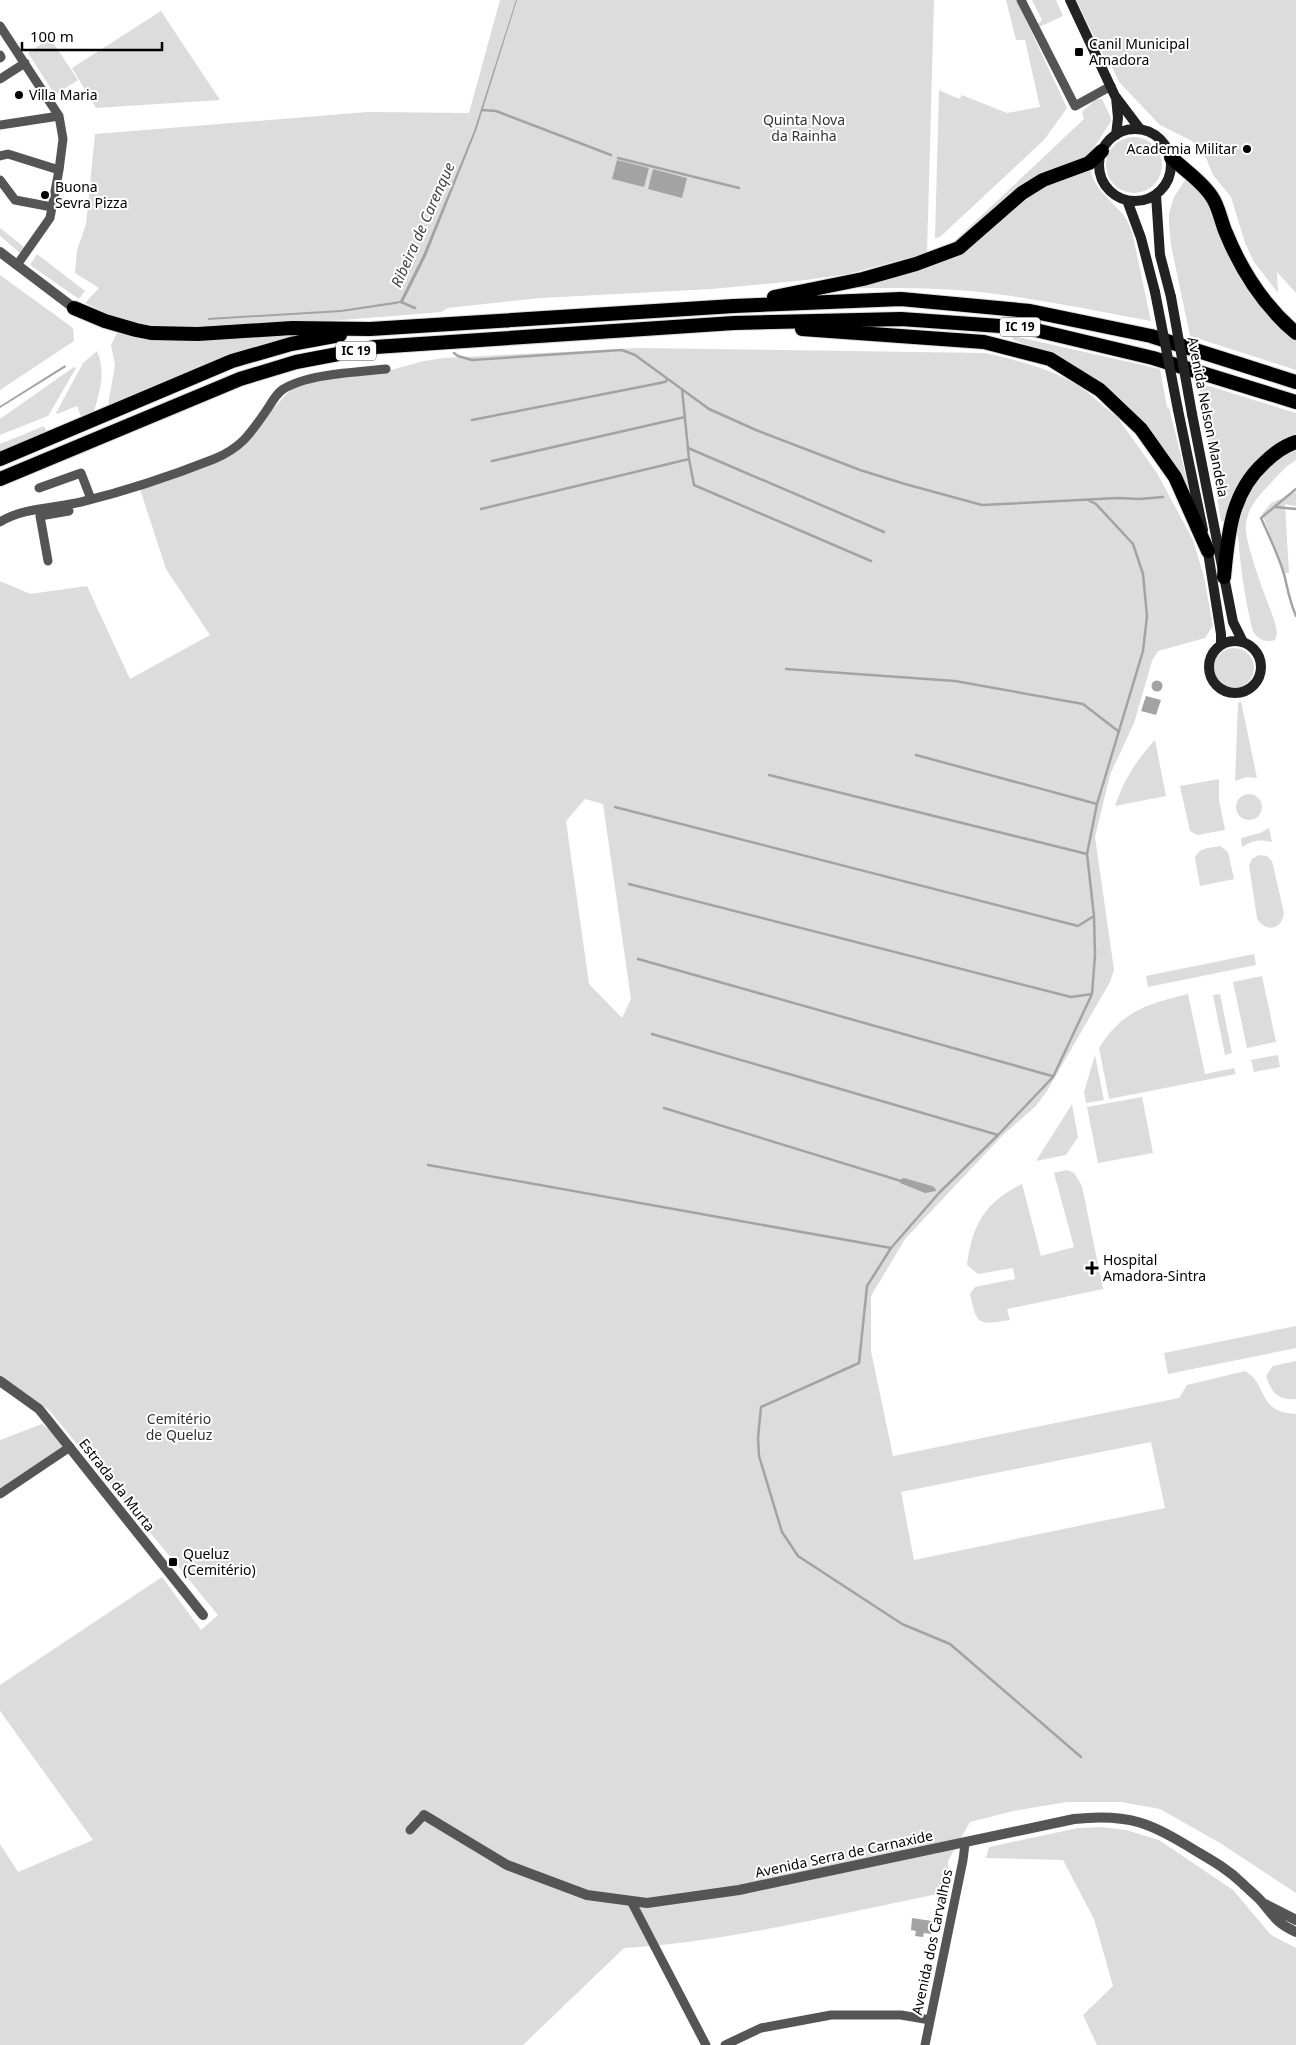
<svg xmlns="http://www.w3.org/2000/svg" width="1296" height="2045" font-family="'Noto Sans',sans-serif">
<rect width="100%" height="100%" fill="#fff"/>
<path fill="#dcdcdc" fill-rule="evenodd" d="M500 0H934L927 253 848 274 806 280 712 289 541 298 448 308 441 312C381 317 322 322 263 325 195 328 147 335 85 303L99 288 75 273 77 250 86 224 95 134 368 112 469 113Z
M1006 0H1016L1018 3 1067 108 1044 140 940 237 935 238 939 90 959 99 962 95 1007 113 1040 107 1025 40H1016Z
M1032 0H1056L1063 16 1039 27 1037 25 1042 20Z
M1076 0H1296V293L1277 272 1278 293 1254 262 1245 243 1231 197 1213 175 1206 158 1192 141 1160 125 1119 82 1109 61H1106Z
M161 11 220 100 96 108 72 68Z
M50 38 78 80 55 95 28 53Z
M1096 99H1102L1111 118V121L1086 160 1041 177 962 244 947 248 1084 119 1082 112Z
M1106 165a28 28 0 1 1 56 0a28 28 0 1 1-56 0Z
M1091 168C1092 187 1108 197 1120 211 1126 217 1129 224 1132 232L1151 321C1091 310 1031 297 971 291 925 287 879 288 834 288L913 269 1034 191Z
M1185 180 1201 193 1207 201 1241 280 1254 297 1296 339V370L1190 336 1171 245 1169 223V213L1174 197Z
M0 228 24 247 20 253 0 236Z
M37 254 85 291 79 299 30 265Z
M0 275 73 328 74 341 0 390Z
M118 331 285 335 288 337 258 346 108 405 115 365 111 345Z
M1014 336 1160 369 1167 407 1169 408 1190 492 1188 497 1172 465 1069 364 1012 339Z
M639 348 985 353C1016 360 1050 368 1077 385 1092 394 1103 407 1117 417L1157 473 1193 540 1204 577 1213 626 1205 638 1158 651 1152 661 1134 723 1110 775 1095 837 1114 970 1110 982 1047 1091 1036 1106 1003 1135 905 1239 871 1296V1351L893 1456 1179 1398 1187 1385 1245 1371C1269 1385 1256 1412 1296 1414V1893L1220 1843 1160 1809 1121 1802H1067L1013 1811 970 1822 948 1861V1892C841 1913 734 1941 624 1948L523 2045H0V1844L18 1872 93 1840 0 1711V1685L162 1577 201 1630 218 1615 49 1410 0 1377V581L30 594 87 586 130 679 210 635 166 569 139 486 235 449 298 382 376 374 424 361 444 358ZM585 799 603 804 631 999 622 1018 589 984 566 821ZM1151 1442 1165 1508 914 1560 901 1492Z
M97 351C106 371 100 392 94 411L81 417 77 406 57 414 56 413 83 363Z
M74 367 76 368 48 416 0 435V419Z
M1199 383 1296 413V438L1248 473 1236 486 1226 519 1221 522Z
M44 426 47 432 0 452V444Z
M1296 450V460C1286 466 1278 475 1270 484 1259 495 1249 506 1246 523 1243 542 1268 601 1275 623L1277 634 1275 640C1267 643 1259 640 1254 633 1251 627 1250 618 1248 610 1243 586 1240 562 1238 536L1235 533C1244 499 1259 462 1296 450Z
M1296 492V506L1285 504 1289 573H1285L1262 514 1271 503Z
M1214 668a20 20 0 1 1 40 0a20 20 0 1 1-40 0Z
M1241 701 1257 778 1247 777 1235 781 1238 703Z
M1155 740 1166 796 1115 806C1125 778 1135 762 1155 740Z
M1219 779V800L1225 830 1197 835 1190 831 1180 786Z
M1236 807a13 13 0 1 1 26 0a13 13 0 1 1-26 0Z
M1269 828 1272 842C1260 839 1253 840 1242 847L1241 838 1260 833Z
M1220 846 1228 852 1234 879 1200 886 1195 858C1199 847 1210 848 1220 846Z
M1259 855 1267 856 1272 861 1284 913C1282 930 1265 933 1257 918L1249 865 1252 859Z
M1254 954 1256 965 1148 987 1146 976Z
M1262 976 1276 1042 1247 1048 1233 982Z
M1188 994 1205 1074 1234 1068 1236 1074 1109 1099 1099 1048C1122 1011 1147 1004 1188 994Z
M1220 994 1232 1053 1225 1055 1213 995Z
M1095 1055 1104 1100 1086 1103 1084 1092Z
M1278 1055 1280 1067 1254 1072 1251 1060Z
M1142 1097 1153 1153 1098 1163 1087 1107Z
M1072 1104 1078 1137 1066 1155 1036 1161Z
M1067 1170 1074 1173 1082 1186 1103 1289 1007 1309 1010 1320C978 1325 977 1326 970 1294L975 1287 1015 1279 1013 1268 978 1274 967 1265C972 1225 985 1202 1022 1184L1041 1256 1074 1247 1054 1173Z
M1296 1326V1348L1168 1374 1164 1353Z
M1296 1361V1399C1278 1401 1271 1392 1266 1376L1273 1366Z
M42 1424 70 1447 62 1448 0 1489V1440Z
M1101 1827 1126 1830 1159 1840 1233 1890 1271 1935 1296 1948V2045H1097L1083 2015 1113 1986 1094 1919 1063 1860 986 1858 989 1847 1078 1828Z"/>
<path fill="#a3a3a3" d="M516 0H517L476 131 426 256 403 302 396 304 341 312 208 320V318L341 310 400 301 423 255 474 131Z
M617 160 649 168 644 187 612 179Z
M653 169 687 178 682 198 648 189Z
M65 365 66 367 0 408V406Z
M1151.5 686a5.5 5.5 0 1 1 11 0a5.5 5.5 0 1 1-11 0Z
M1146 696 1161 700 1156 715 1141 711Z
M904 1178 932 1186 935 1188 936 1191 925 1193 900 1183 901 1179Z
M912 1918 932 1921 931 1934 924 1933 923 1937 915 1936 916 1931 911 1930Z"/>
<g fill="none" stroke-linecap="round" stroke-linejoin="round">
<path stroke="#a3a3a3" stroke-width="2.5" d="M482 110 496 111 611 155
M618 158 739 188
M401 302 415 308
M454 353 458 356 472 360 606 351 622 350 635 355 709 409 756 430 860 470 905 484 982 505 1118 498 1140 499 1163 497
M472 420 665 382 668 379
M688 448 884 532
M689 459 694 485 871 561
M492 461 685 417
M1296 489 1261 518C1269 536 1278 554 1284 574 1288 590 1289 600 1296 616
M1275 507 1296 509
M481 509 689 459 682 389
M786 669 955 681 1083 704 1118 731
M916 755 1097 804
M769 775 1087 854
M615 807 1078 926 1094 916
M629 884 1071 997 1092 994
M638 959 1052 1076
M652 1034 998 1135
M664 1108 901 1181
M428 1165 891 1248
M1081 1757 950 1644 902 1624 798 1556 782 1532 759 1456 758 1438 761 1407 859 1363 867 1286 891 1248 939 1193 998 1135 1053 1077 1092 994 1095 955 1094 916 1087 854 1097 804 1143 651 1147 616 1143 574 1133 544 1096 504 1088 500"/>
<defs>
<path id="trunk" d="M1171 157C1184 170 1202 181 1212 197 1219 207 1221 222 1226 233 1242 272 1264 306 1296 333
M774 297 863 279 916 264 959 248 1022 193 1043 180 1089 163 1102 151
M74 308 105 321 136 330 151 333 198 334 292 328 370 329 734 306 901 299 1030 311 1151 336 1296 382
M802 329 984 342 1050 359 1100 390 1141 429 1175 477 1208 551
M0 459 232 361 291 344 340 335
M0 479 240 379 296 362 375 347 734 323 901 319 1027 328 1153 358 1296 402
M1224 577C1228 534 1231 493 1264 463 1273 454 1283 446 1296 442"/>
</defs>
<use href="#trunk" stroke="#dbdbdb" stroke-width="16"/>
<path stroke="#555" stroke-width="9" d="M1021 0 1075 106 1111 86
M0 26 59 116 63 139 59 170 50 218 17 265
M0 55 1 57 0 58
M0 79 25 63
M0 125 59 116
M0 156 8 154 59 170
M0 180 15 200 52 207
M39 488 81 473 91 499
M0 522C22 508 55 508 81 502 126 491 171 476 214 459 241 448 250 434 266 411 271 404 275 395 282 390 305 374 358 372 386 369
M48 561 40 516 69 511
M0 1494 70 1447
M410 1830 424 1815
M631 1901 706 2045
M725 2045 761 2028 831 2015H901L930 2020
M925 2045 963 1860 965 1844"/>
<path stroke="#555" stroke-width="10" d="M0 252 74 308
M0 1381 39 1409 203 1615
M424 1815 507 1865 587 1895 647 1903 739 1890 1074 1819C1129 1813 1151 1823 1196 1851 1213 1861 1229 1870 1243 1884 1249 1890 1257 1896 1262 1902 1275 1918 1277 1923 1296 1932
M1265 1904 1296 1920"/>
<path stroke="#222" stroke-width="10" d="M1070 0 1115 96 1140 129
M1116 97 1118 118 1116 135
M1099 165a36 36 0 1 1 72 0a36 36 0 1 1-72 0Z
M1156 195 1160 255 1171 297
M1127 200 1141 238 1155 292
M1178 410 1203 530
M1192 414 1233 622 1243 642
M1207 546 1221 634V644
M1209 667a26 26 0 1 1 52 0a26 26 0 1 1-52 0Z"/>
<use href="#trunk" stroke="#000" stroke-width="14"/>
<path stroke="#222" stroke-width="10" d="M1155 292 1178 410
M1171 297 1192 414"/>
</g>
<g fill="#000" stroke="#fff" stroke-width="2">
<rect x="1074" y="47" width="10" height="10" rx="2.5"/>
<circle cx="19" cy="95" r="5"/>
<circle cx="1247" cy="149" r="5"/>
<circle cx="45" cy="195" r="5"/>
<path d="M1089.5 1260.5h5v5h5v5h-5v5h-5v-5h-5v-5h5z"/>
<rect x="168" y="1557" width="10" height="10" rx="2.5"/>
</g>
<g text-anchor="middle" stroke-width="4" stroke-linejoin="round" paint-order="stroke">
<g fill="#fff" stroke="#4c4c4c" stroke-width="1">
<rect x="1000" y="317.5" width="40" height="19" rx="4"/>
<rect x="336" y="341.5" width="40" height="19" rx="4"/>
</g>
<g font-size="12" font-weight="bold" fill="#000">
<text x="1020" y="331">IC 19</text>
<text x="356" y="355">IC 19</text>
</g>
<g font-size="14" fill="#000" stroke="#fff" text-anchor="start">
<text x="1089" y="49">Canil Municipal<tspan x="1089" dy="16">Amadora</tspan></text>
<text x="29" y="100">Villa Maria</text>
<text x="1237" y="154" text-anchor="end">Academia Militar</text>
<text x="55" y="192">Buona<tspan x="55" dy="16">Sevra Pizza</tspan></text>
<text x="1103" y="1265">Hospital<tspan x="1103" dy="16">Amadora-Sintra</tspan></text>
<text x="183" y="1559">Queluz<tspan x="183" dy="16">(Cemitério)</tspan></text>
</g>
<g font-size="14" fill="#333" stroke="#fff">
<text x="804" y="125">Quinta Nova<tspan x="804" dy="16">da Rainha</tspan></text>
<text x="179" y="1424">Cemitério<tspan x="179" dy="16">de Queluz</tspan></text>
</g>
<g font-size="14" fill="#000" stroke="#fff">
<text transform="translate(1208 417) rotate(79)" y="5">Avenida Nelson Mandela</text>
<text transform="translate(117 1485) rotate(52)" y="5">Estrada da Murta</text>
<text transform="translate(844 1854) rotate(-12)" y="5">Avenida Serra de Carnaxide</text>
<text transform="translate(932 1942) rotate(-78)" y="5">Avenida dos Carvalhos</text>
</g>
<g font-size="15" font-style="italic" fill="#444" stroke="#fff">
<text transform="translate(423 225) rotate(-66)" y="5">Ribeira de Carenque</text>
</g>
</g>
<path d="M22 42v8h140v-8" fill="none" stroke="#000000" stroke-width="2.5"/>
<text x="30" y="42" font-size="15" fill="#000000" stroke="#ffffff" stroke-width="4" paint-order="stroke">100 m</text>
</svg>
